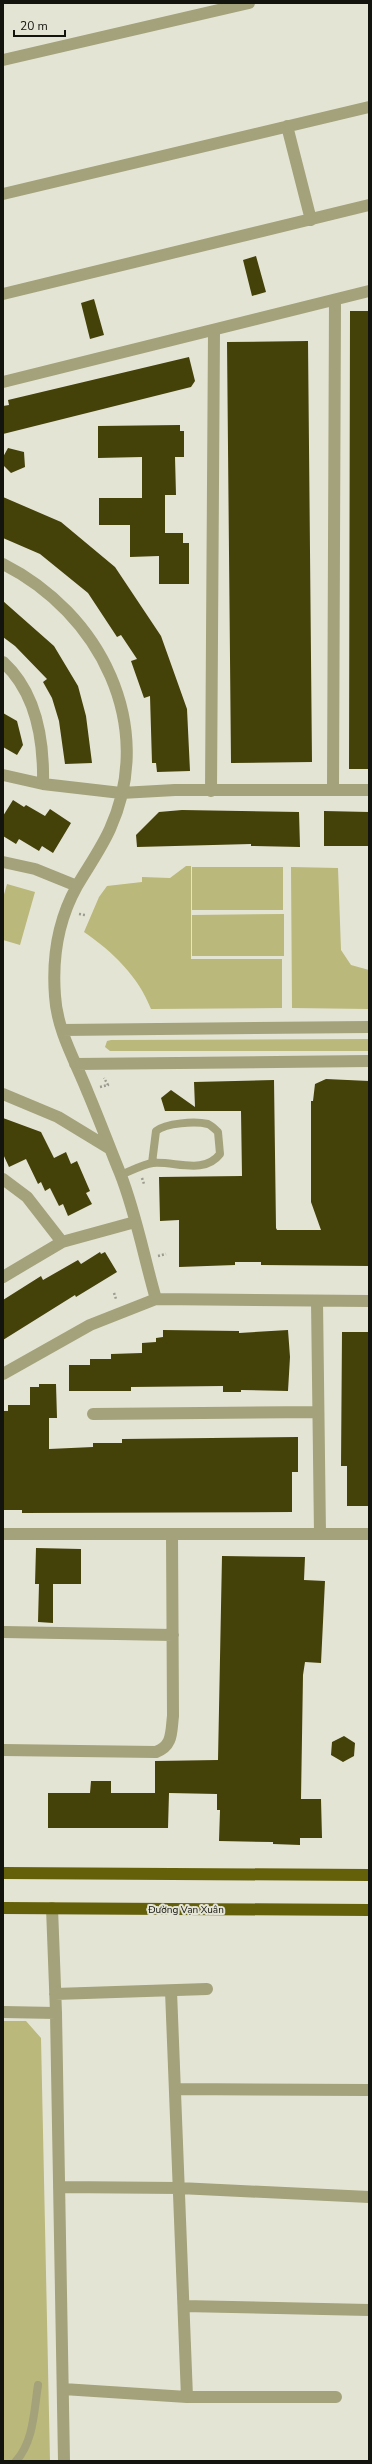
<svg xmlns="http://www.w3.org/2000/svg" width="372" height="2464" font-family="'Nunito Sans',sans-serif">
<rect width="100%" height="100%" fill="#e4e4d5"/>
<path fill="#bab87a" d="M186 866H191V959H282V1008L151 1009C138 976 113 952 84 932L99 897 107 886 142 882V877L170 878Z
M192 867H283V910H192Z
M291 867 338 868 341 950 351 965 369 970V1009L292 1008Z
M7 884 35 892 20 945 3 940V898Z
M284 914V956H192V915Z
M369 1039V1051H110L105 1047 107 1041 111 1040Z
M3 2021H26L41 2038 50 2461H3Z"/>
<path fill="#444109" d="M256 256 266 292 252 296 243 260Z
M94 299 104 335 90 339 81 303Z
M350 311H369V769H349Z
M308 341 312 762 231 763 227 342Z
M189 357 195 381 191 387 3 434V406L9 405 8 400Z
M180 425V431H184V457H175L176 495H165V533H183V543H189V584H159V556L130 557V525H99V498H142V457L98 458V426Z
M8 448 24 452 25 467 11 473 3 465V457Z
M3 497 61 522 115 567 161 636 187 709 190 771 157 772 156 763H152L150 696 144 698 131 661 137 659 121 635 117 637 88 593 40 554 3 538Z
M3 601 54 646 78 686 86 716 92 763 65 764 59 721 52 698 43 682 47 679 15 646 3 637Z
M3 713 17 721 23 745 17 755 3 747Z
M13 800 24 807 26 805 45 816 50 809 71 823 53 853 42 846 39 851 19 839 16 844 3 836V816Z
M182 810 299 812 300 847 251 846V844L137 847 136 835 159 812Z
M324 811 369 812V846H324Z
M326 1079 369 1081V1266L261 1265V1262H235V1265L179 1267V1220L160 1221 159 1177 242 1176 241 1111H165L161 1098 171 1090 195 1107 194 1082 274 1080 276 1228 277 1230H321L311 1202V1101H313L315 1084Z
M3 1118 41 1132 54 1158 66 1152 71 1164 77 1161 90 1191 86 1193 92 1204 68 1216 63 1204 59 1206 50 1188 45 1191 41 1182 38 1184 26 1159 9 1167 3 1154Z
M100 1252 101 1254 105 1252 117 1272 76 1297 75 1295 3 1340V1300L41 1276 43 1280 78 1260 81 1264Z
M163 1330 239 1331V1333L288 1330 290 1357 288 1391 241 1390V1392H223V1386L131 1387V1391H69V1365H90V1359H111V1354L142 1353V1343L156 1342V1338L163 1337Z
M342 1332H369V1506H347V1466H341Z
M39 1384H56L57 1418H49V1449L93 1447V1443H122V1439L298 1437V1472H292V1512L22 1513V1510H3V1411H8V1405H30V1387H39Z
M36 1548 81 1549V1584H53V1623L38 1622 39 1584H35Z
M222 1556 305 1557 304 1580 325 1581 321 1663 305 1662 303 1675 301 1799H321L322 1838H300V1845L273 1844V1842L219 1841 220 1810H217V1794L169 1793 168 1828H48V1793H90L91 1781H111V1793H155V1761L218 1760Z
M344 1736 355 1743 354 1756 343 1762 331 1755 332 1742Z"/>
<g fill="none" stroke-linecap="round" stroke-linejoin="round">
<path stroke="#9b9b90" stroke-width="2.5" stroke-dasharray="2 2" stroke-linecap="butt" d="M79 914 85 915
M100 1087 108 1085 104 1078
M142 1178 144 1184
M158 1256 166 1254
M114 1293 116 1299"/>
<path stroke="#a3a27b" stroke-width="8" d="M121 1175C131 1171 143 1164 153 1163 175 1161 204 1175 220 1154L218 1132C215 1129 212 1126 208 1124 195 1121 166 1123 156 1131L152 1163
M16 2461C34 2441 34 2410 38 2385"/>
<path stroke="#a3a27b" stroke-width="12" d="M3 60 249 3
M287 126 311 220
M3 194 369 107
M3 294 369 205
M3 382 369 291
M3 564C100 613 157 725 110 829 101 849 88 867 77 886 58 920 52 957 55 996 57 1031 76 1062 88 1093 99 1119 109 1146 120 1173 136 1213 144 1258 156 1299
M3 662C37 693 44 740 43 784
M3 775 43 784 121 793 175 790H369
M333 790 335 300
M211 791 214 331
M3 862 35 869 77 886
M62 1030 369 1027
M75 1064 369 1061
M3 1094 58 1117 109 1148
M3 1179 27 1197 62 1242 3 1277
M62 1242 135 1222
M317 1301 320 1534
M3 1374 90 1325 156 1299 369 1301
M93 1414 318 1412
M3 1534H369
M3 1632 173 1635
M3 1750 156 1752C173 1746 171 1732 173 1716L172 1534
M52 1908 56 2013 64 2461
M171 1991 187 2397
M55 1994 207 1989
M3 2012 56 2013
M175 2089 369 2090
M59 2187 179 2188 369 2197
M184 2306 369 2310
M63 2389 187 2397H336"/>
<path stroke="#64600a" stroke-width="12" d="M3 1873 369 1875
M3 1908 369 1910"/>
</g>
<g text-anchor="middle" stroke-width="4" stroke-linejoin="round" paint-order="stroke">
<g font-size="10" fill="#14140f" stroke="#e4e4d5">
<text x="186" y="1913">Đường Vạn Xuân</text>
</g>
</g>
<rect width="372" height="2464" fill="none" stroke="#14140f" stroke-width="8"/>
<path d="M14 30v6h51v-6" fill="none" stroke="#14140f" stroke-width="2"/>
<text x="20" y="30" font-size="12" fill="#14140f" stroke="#e4e4d5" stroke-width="3" paint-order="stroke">20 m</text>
</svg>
